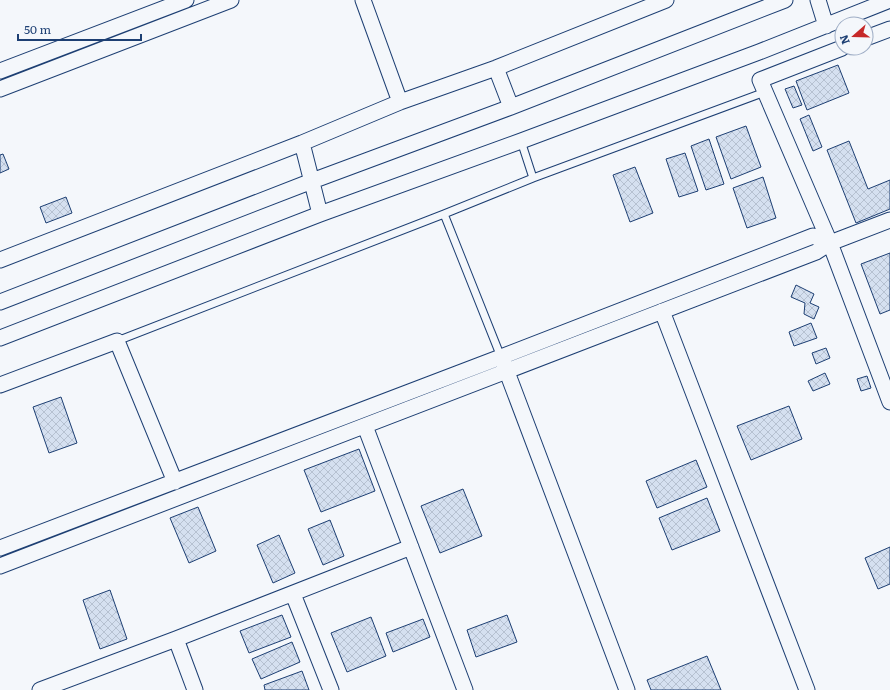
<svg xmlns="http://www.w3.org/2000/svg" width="890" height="690" font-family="Literata,serif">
<defs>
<pattern id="building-cross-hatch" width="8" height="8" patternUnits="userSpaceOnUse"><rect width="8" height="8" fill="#d5e0f0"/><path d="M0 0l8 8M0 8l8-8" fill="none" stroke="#b6c1d1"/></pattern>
</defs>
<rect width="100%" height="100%" fill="#f4f7fb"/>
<path fill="url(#building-cross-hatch)" stroke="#1d3f73" d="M838 65 849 93 807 110 796 81Z
M794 86 802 105 793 108 785 89Z
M809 115 822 147 813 151 800 119Z
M746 126 761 167 731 179 716 137Z
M709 139 724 184 706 190 691 146Z
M849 141 868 189 890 180V209L856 223 827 150Z
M685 153 698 191 679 197 666 159Z
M3 154 9 169 0 173V155Z
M635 167 653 213 630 222 613 175Z
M763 177 776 218 747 228 733 188Z
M66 197 72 213 46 223 40 207Z
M890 253V310L880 314 861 264Z
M796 285 814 294 810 303 819 307 814 319 804 314 805 303 791 297Z
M811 323 817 338 794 346 789 332Z
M826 348 830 358 816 364 812 353Z
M825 373 830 384 813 391 808 381Z
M867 376 871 388 861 391 857 379Z
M61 397 77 443 49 453 33 407Z
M789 406 802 439 751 460 737 426Z
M359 449 375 491 321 512 304 470Z
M696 460 707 487 657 508 646 481Z
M463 489 482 536 440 553 421 506Z
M707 498 720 531 672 550 659 518Z
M198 507 216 551 189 563 170 518Z
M330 520 344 556 323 565 308 529Z
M279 535 295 573 273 583 257 545Z
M890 547V584L878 589 865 558Z
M110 590 127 639 100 649 83 600Z
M282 615 291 637 249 653 240 631Z
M507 615 517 642 476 657 467 630Z
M371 617 386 656 347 672 331 633Z
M423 619 430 637 393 652 386 633Z
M292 642 300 662 261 679 252 659Z
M707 656 721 690H651L647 680Z
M302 671 309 690H265L264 685Z"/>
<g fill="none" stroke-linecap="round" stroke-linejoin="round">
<defs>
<path id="service" d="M521 141 533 178 765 92
M117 341 444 214
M501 357 444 214 533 178"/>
<path id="minor" d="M363 0 400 102
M818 0 826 26
M866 38 890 29
M842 48 760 80 830 243 890 402
M496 68 511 107
M0 71 186 0
M0 89 231 0
M302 143 320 214
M0 260 302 143 400 102 496 68 666 0
M0 302 312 181 511 107 785 0
M662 311 807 690
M0 338 320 214 521 141 759 52 890 0
M504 364 627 690
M0 385 117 341 175 482
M365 426 465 690
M0 548 501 357 813 236 830 243
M0 566 816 252 830 243 890 220
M293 594 331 690
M176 639 195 690
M40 690 176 639 411 547"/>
</defs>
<use href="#service" stroke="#1d3f73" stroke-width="9"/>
<use href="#minor" stroke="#1d3f73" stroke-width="17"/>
<use href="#service" stroke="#f4f7fb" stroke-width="7"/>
<use href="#minor" stroke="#f4f7fb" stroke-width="15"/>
</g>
<g transform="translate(854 36) rotate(250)"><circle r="19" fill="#f4f7fb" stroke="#9eadc5"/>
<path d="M0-3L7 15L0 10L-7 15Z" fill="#c62828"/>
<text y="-6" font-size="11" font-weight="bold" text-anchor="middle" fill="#1d3f73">N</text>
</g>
<path d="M18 34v6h123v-6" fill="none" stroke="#1d3f73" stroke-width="2"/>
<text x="24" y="34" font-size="12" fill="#1d3f73" stroke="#f4f7fb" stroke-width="3" paint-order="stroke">50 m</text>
</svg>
